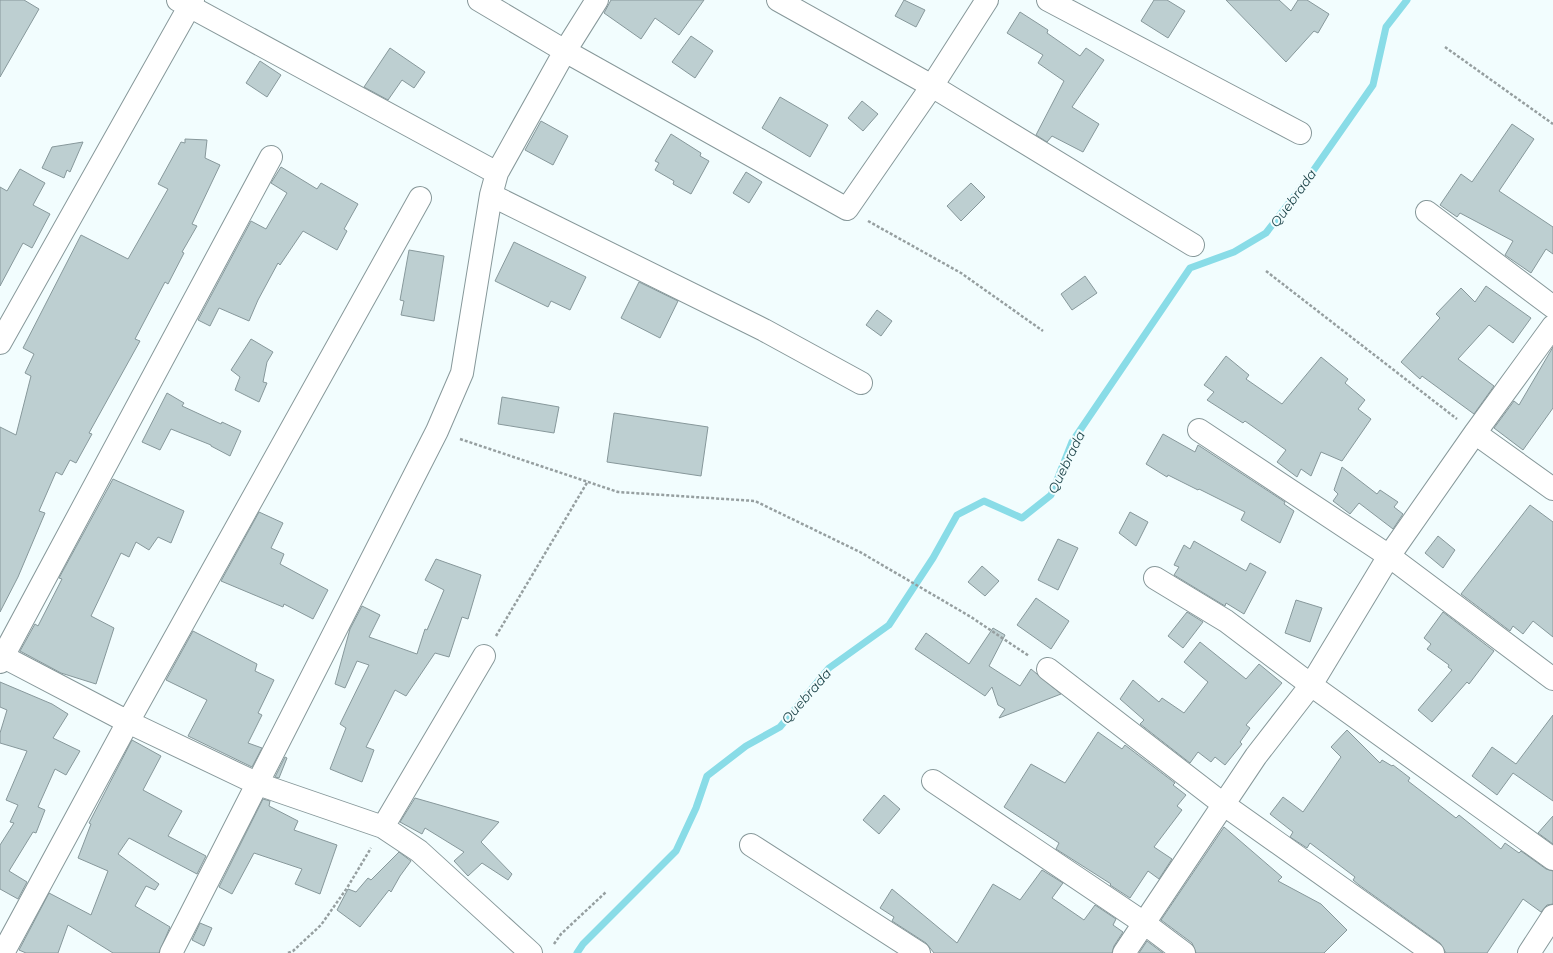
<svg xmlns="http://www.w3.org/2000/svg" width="1553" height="953" font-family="Montserrat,sans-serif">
<rect width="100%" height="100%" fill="#f2fdfe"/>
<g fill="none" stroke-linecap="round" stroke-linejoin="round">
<path stroke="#89dce7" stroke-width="7" d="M577 953 583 944 676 851 696 808 707 776 746 746 780 727 829 668 889 625 933 558 957 515 984 501 1022 518 1051 495 1072 442 1190 268 1234 252 1266 233 1306 181 1373 85 1386 27 1407 0"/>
</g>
<path fill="#bdcfd1" stroke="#87989b" d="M0 0H24L39 9 0 77Z
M611 0H704L679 35 655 18 641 39 604 13Z
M904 0 925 10 916 27 895 16Z
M1154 0H1167L1185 11 1168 38 1141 21Z
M1226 0H1279L1291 11 1298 0H1307L1329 14 1318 33 1314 31 1286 62Z
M1020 12 1048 30 1047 33 1080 56 1086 48 1104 60 1072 107 1099 124 1083 152 1052 136 1047 142 1036 135 1064 81 1038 63 1043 55 1007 33Z
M691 36 713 51 695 78 672 62Z
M390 48 425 72 414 88 402 80 388 100 364 87Z
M260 61 281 75 267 97 246 83Z
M780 97 828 125 810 157 762 128Z
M862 101 878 114 863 131 848 118Z
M541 121 568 136 553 165 525 150Z
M1512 124 1534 139 1499 191 1553 227V254L1546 249 1531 273 1505 255 1513 241 1460 213 1457 217 1440 205 1461 174 1472 182Z
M671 134 701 153 700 156 709 161 691 194 673 184 674 181 655 170 659 163 655 161Z
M185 139 207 140 205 158 220 165 192 224 197 226 182 252 184 253 168 284 165 282 135 339 140 341 89 433 92 434 76 463 70 460 62 475 56 472 39 511 45 513 18 577 0 612V427L16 435 31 376 25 373 34 354 23 348 81 235 128 259 168 189 158 184 181 142 185 143Z
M83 142 70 172 67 170 64 178 42 168 52 147Z
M281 167 317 189 321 183 358 204 344 229 347 231 337 250 303 231 280 265 278 263 258 300 249 321 219 308 210 326 198 320 251 221 266 229 287 193 271 183Z
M20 169 45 183 33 205 50 214 32 248 23 243 0 286V187L7 191Z
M746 172 762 182 749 203 733 193Z
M971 183 985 197 961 221 947 206Z
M514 242 586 277 570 310 551 301 548 307 495 281Z
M409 250 444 256 434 321 401 315 404 301 400 300Z
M1085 276 1097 293 1072 310 1061 294Z
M639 282 678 301 660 338 621 318Z
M1486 286 1531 318 1513 343 1489 325 1458 359 1494 386 1474 414 1422 376 1420 379 1401 362 1440 318 1436 314 1461 288 1475 302Z
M877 310 892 321 881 336 866 325Z
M251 339 273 352 267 362 263 382 267 383 259 402 235 390 240 377 231 370Z
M1553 347V408L1523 450 1494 428 1514 401 1519 405Z
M1226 356 1249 375 1246 379 1282 404 1321 357 1348 379 1345 383 1365 400 1358 409 1371 419 1342 461 1321 452 1311 476 1301 469 1297 477 1277 462 1286 450 1245 421 1243 423 1207 400 1214 392 1204 385Z
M167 393 184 403 182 406 221 424 222 422 241 431 230 456 211 446V445L171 429 160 450 142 442Z
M502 397 559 407 554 433 498 424Z
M614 413 708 427 701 476 607 462Z
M1163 434 1195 452 1198 445 1285 502 1284 504 1294 511 1280 543 1241 520 1245 512 1199 489 1198 490 1168 475 1167 477 1146 464Z
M1342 467 1377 494 1380 490 1398 502 1394 507 1403 514 1393 529 1359 503 1350 514 1333 501 1338 494 1334 490Z
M113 479 184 511 171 543 158 537 149 550 136 542 129 557 121 553 91 616 114 628 96 684 61 673 20 651 35 624 38 626 62 579 59 578Z
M1530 505 1553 522V637L1533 621 1523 634 1513 626 1510 631 1461 594Z
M259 512 283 523 271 548 284 554 280 564 328 590 313 619 284 604 283 607 221 581Z
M1130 512 1148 522 1136 546 1119 533Z
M1438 536 1455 550 1443 568 1425 553Z
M1058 539 1078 548 1058 590 1038 580Z
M1194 541 1246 571 1250 563 1266 572 1244 614 1226 603 1225 606 1174 575 1179 567 1174 565 1184 545 1190 549Z
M436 559 481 575 468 619 462 617 449 657 435 653 406 696 395 690 366 747 374 750 362 782 330 769 346 728 340 724 369 665 357 661 345 688 335 684 350 629 362 606 380 615 369 637 417 654 425 629 427 630 444 590 425 580Z
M982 566 999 581 985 596 968 582Z
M1036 598 1069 621 1051 649 1017 625Z
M1296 600 1322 608 1310 642 1285 633Z
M1187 612 1203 622 1183 648 1168 636Z
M1443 612 1494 651 1469 684 1467 682 1432 722 1418 710 1452 670 1448 667 1449 665 1427 649 1431 644 1424 638Z
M993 628 1005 635 989 666 1020 686 1031 669 1061 694 999 718 1005 709 998 705 992 687 985 696 915 649 926 633 969 664Z
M193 631 257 664 255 671 274 680 258 713 262 715 248 743 262 748 252 767 188 736 207 700 166 680Z
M1200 642 1246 679 1259 664 1282 683 1246 725 1250 728 1240 742 1242 744 1225 765 1215 757 1211 762 1198 752 1190 763 1140 724 1144 720 1120 699 1133 680 1159 702 1162 698 1184 713 1208 682 1184 662Z
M0 682 52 704 68 714 53 738 80 751 66 775 55 769 38 807 45 810 36 833 33 832 9 871 27 882 18 899 0 889V845L14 823 10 822 18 805 6 800 27 751 0 743V733L7 710 0 707Z
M1553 715V801L1513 773 1497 795 1472 776 1492 747 1516 764Z
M1347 730 1380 763 1382 760 1392 766 1393 765 1410 778 1408 781 1456 818 1459 815 1501 849 1505 843 1519 853 1521 851 1546 869 1553 871V904L1547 905 1541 912 1523 899 1487 953H1446L1440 943 1359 885 1353 880 1355 877 1310 843 1307 848 1290 837 1293 832 1270 814 1283 797 1303 812 1341 757 1331 747Z
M1098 732 1122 749 1125 745 1175 783 1173 785 1186 795 1177 806 1182 810 1154 847 1172 859 1159 879 1148 871 1130 898 1110 885 1111 884 1056 849 1059 843 1004 807 1031 764 1065 783Z
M132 740 161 756 143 790 182 811 168 836 206 856 197 874 129 838 118 854 159 884 155 890 146 886 135 906 170 927 159 953H113L68 925 58 953H26L19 950 49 893 91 915 108 871 78 858 91 824 89 823Z
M285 757 287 758 279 778 275 777Z
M884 795 900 809 879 834 863 820Z
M415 798 499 822 481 842 512 874 508 880 482 863 468 876 454 861 464 852 425 828 422 834 400 822Z
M263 799 270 801 269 806 298 821 294 830 337 845 320 894 295 884 302 869 254 853 232 894 219 887Z
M1553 816V844L1538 833Z
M1224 827 1282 877 1278 881 1321 904 1347 930 1324 953H1196L1192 943 1161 920Z
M399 852 411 861 400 876 391 892 389 890 360 927 337 910 348 889 356 892 368 878 371 880Z
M1042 870 1063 883 1052 898 1084 920 1095 905 1116 919 1113 925 1123 932 1114 946 1112 953H934L926 943 892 921 894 917 880 908 892 889 957 943 993 884 1020 900Z
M200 923 212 928 204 946 192 940Z
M1147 941 1163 953H1139Z"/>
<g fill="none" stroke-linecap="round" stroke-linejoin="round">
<defs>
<path id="minor" d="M178 0 497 173
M479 0 565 51 847 209 932 86 987 0
M778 0 932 86 1193 245
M1048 0 1300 133
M491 195 764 330 861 383
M1427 212 1553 307
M0 343 193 0
M1199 430 1389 556 1553 679
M1475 433 1553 489
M1155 578 1226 621 1311 685 1553 859
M0 655 128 722 258 784 383 827 419 851 531 953
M0 662 271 157
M1048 669 1223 804 1433 953
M933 781 1144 923 1184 953
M383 827 484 656
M751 845 919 953
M3 953 128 722 420 198
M171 953 437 431 462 373 491 195 497 173 565 51 597 0
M1124 953 1256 756 1311 685 1389 556 1475 433 1553 326
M1529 953 1553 916"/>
</defs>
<use href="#minor" stroke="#87989a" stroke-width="24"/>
<path stroke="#969fa0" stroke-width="2.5" stroke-dasharray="3 2" stroke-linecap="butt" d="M1445 47 1553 124
M868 221 961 273 1043 331
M1266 271 1457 419
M460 439 618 492 755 501 860 552 971 617 1029 656
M496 636 588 481
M554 944 561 934 606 892
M288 953 293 951 321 925 347 888 371 848"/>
<use href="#minor" stroke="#fff" stroke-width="22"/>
</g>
<g text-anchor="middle" stroke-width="4" stroke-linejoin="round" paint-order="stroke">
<g font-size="13" font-style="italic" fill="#22484d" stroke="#f2fdfe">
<text transform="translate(1293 198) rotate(-54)" y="5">Quebrada</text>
<text transform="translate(1066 462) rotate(-64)" y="5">Quebrada</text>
<text transform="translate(806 696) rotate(-49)" y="5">Quebrada</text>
</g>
</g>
</svg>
